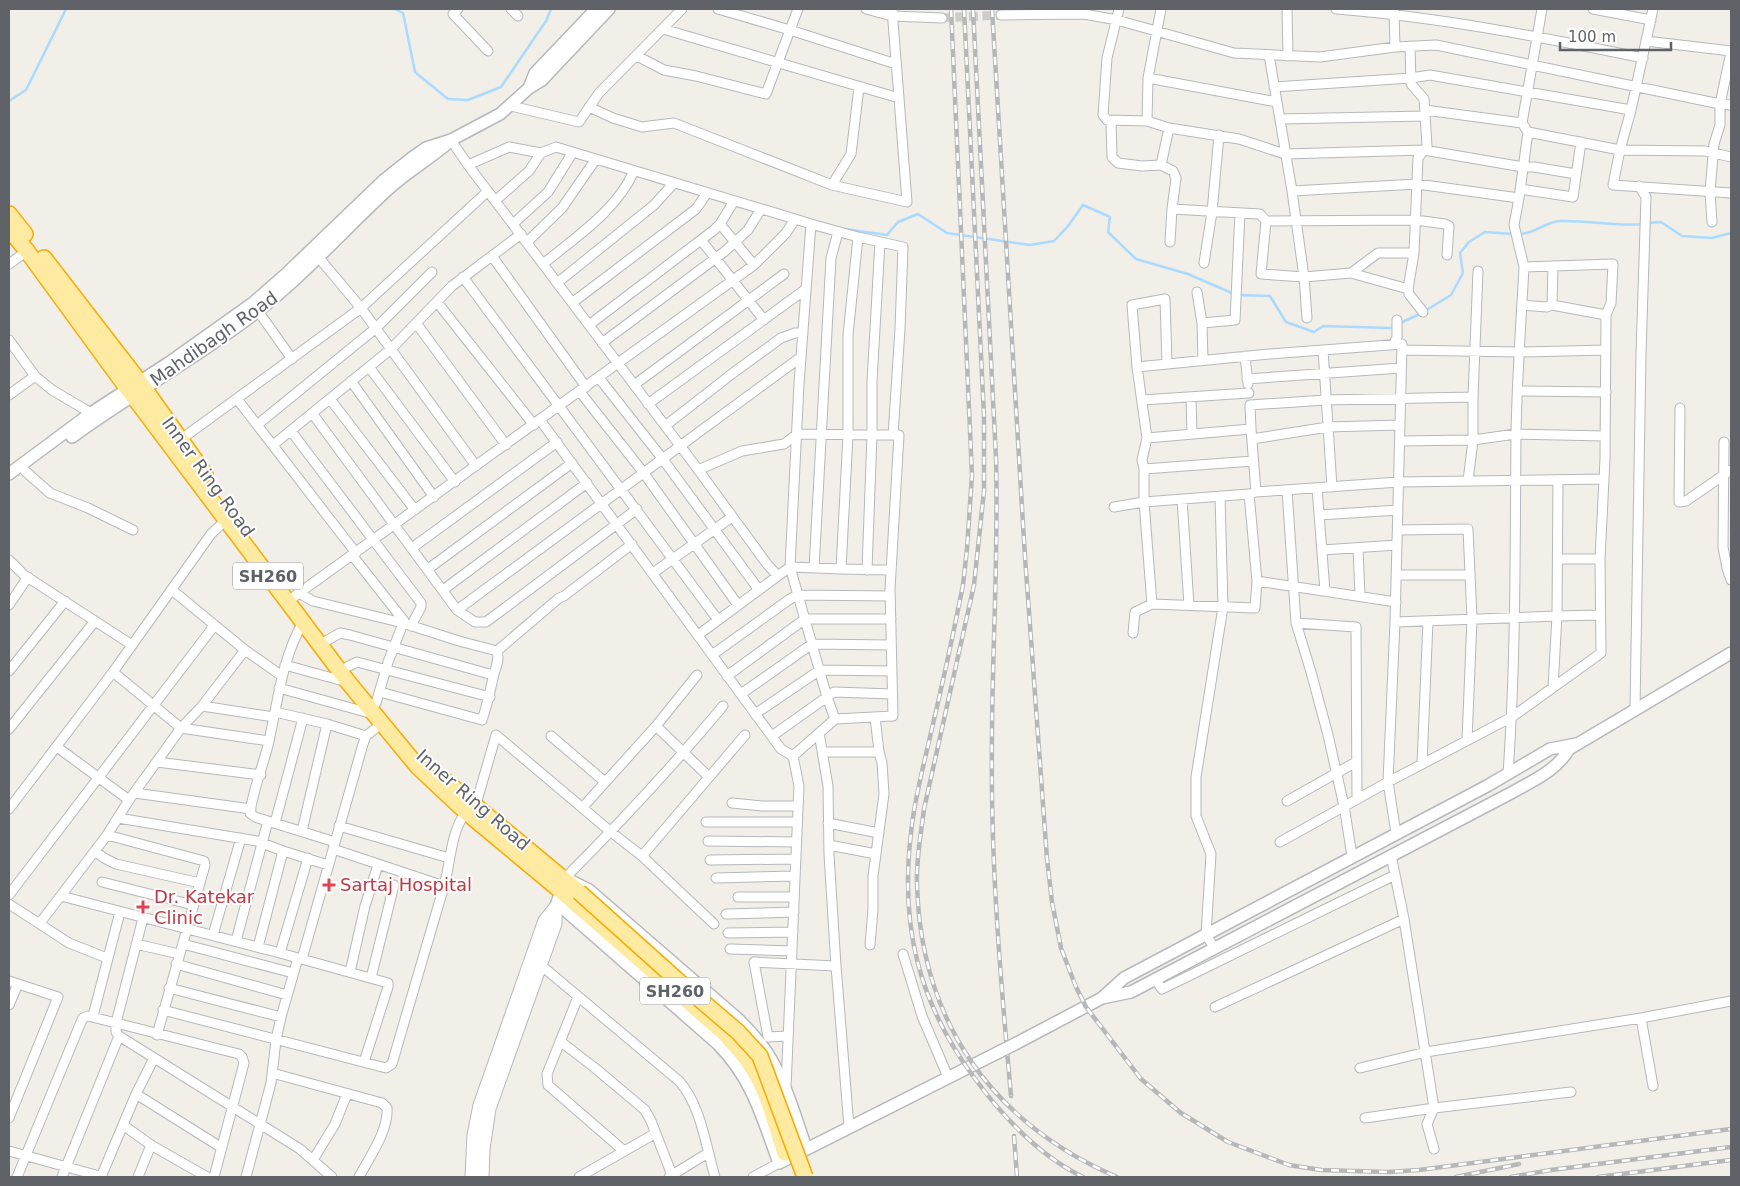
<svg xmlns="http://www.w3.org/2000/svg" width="1740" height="1186" font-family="'DejaVu Sans',sans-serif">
<rect width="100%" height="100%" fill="#f1efe8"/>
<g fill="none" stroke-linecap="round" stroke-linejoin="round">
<path stroke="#aadaff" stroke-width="2.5" d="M395 9 403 13 415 72 448 99 468 100 501 87 546 21 551 9
M9 101 26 90 66 9
M1648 223 1661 222 1682 236 1712 238 1731 233
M845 229 887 235 898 222 918 214 947 233 1030 245 1054 241 1068 226 1083 205 1110 217 1108 232 1136 259 1188 274 1234 294
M1519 234C1534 234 1545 222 1560 221 1588 220 1615 227 1643 224
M1239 295 1270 296 1286 322 1314 332 1323 326 1391 328 1395 325
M1425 311 1451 295 1463 273 1460 253 1469 242 1485 232 1513 234
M1400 323 1420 314"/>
<path stroke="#ccccc8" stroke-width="9" stroke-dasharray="9 4.5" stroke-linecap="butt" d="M942 18 1001 15"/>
<defs>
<path id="minor" d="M458 9 453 14 488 51
M511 9 518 16
M718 9 790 30 798 9
M866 9 892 16 942 18
M1119 9 1107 58 1103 115 1107 120 1147 121 1169 128 1239 139 1285 154 1424 150 1523 167H1534L1576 174
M1287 9 1288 56
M1336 9C1439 17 1541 37 1643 58
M1593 9 1651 20
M1394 10 1395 47
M1001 15 1084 14 1117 20 1234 53 1320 57 1395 47 1436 45 1720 104 1731 52
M663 29 899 98 892 9
M1646 41 1731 51
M1269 55 1292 191 1304 277 1351 273 1378 253H1414L1418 158 1427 146 1424 99 1411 84 1410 46
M637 56 664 70 696 76 766 94 790 30 896 64
M1148 78 1277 102
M859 87 851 154 832 185 907 202 899 98
M1274 87 1411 78 1430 75 1631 110
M511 106 579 122 599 93 682 9
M589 107 613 118 642 127 674 123 832 185
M1425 110 1522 123 1542 9
M1280 119 1425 116
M1111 121 1112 157 1118 163 1142 166 1161 165 1173 171 1176 178 1172 209 1170 242
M1147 121 1148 78 1161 9
M1522 123 1528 132 1620 150 1631 110 1653 9
M451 140 468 165 691 460 767 564 778 576
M1731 157 1705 151 1620 150 1613 185 1731 193
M468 165 509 147 541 153 556 147 795 219
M1161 165 1169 128
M1520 189 1573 197 1581 142
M1292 191 1417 184 1519 198 1528 132
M1519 198 1514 225 1524 267
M495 201 529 171 541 153
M1172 209 1260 214 1266 221 1415 220 1445 224 1449 226 1447 255
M1266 221 1261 274 1304 277 1307 318
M1712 222 1710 192 1714 144 1720 125V104L1731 105
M513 224 548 192 573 152
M720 224 754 265
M811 224 858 237 903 247 900 329 893 435
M858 237 848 335V435L841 569 891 570
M701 240 764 320
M527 242 562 208 596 159
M315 253 361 308 476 466
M1414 253 1408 289 1409 294 1423 312
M492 256 586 387
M1204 263 1212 212 1219 135
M9 264 27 251
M543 264C576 237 617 210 634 171
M1351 273 1408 289
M463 277 718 620
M557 283 654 205 674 183
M1197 292 1202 323 1203 360
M437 302 534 425
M572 303 696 209 707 193
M1522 305 1547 307 1552 305 1553 266
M1552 305 1606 315
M258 311 292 359
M416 323 506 445
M1202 323 1235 320 1240 213
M589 325 714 230 720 224 734 201
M9 340 35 376 9 395
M602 343 724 252 748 230 761 209
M1394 344 1397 337V320
M1323 350 1332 487
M1402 350 1520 352 1606 350
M1245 356 1248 384
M369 367 455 482
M1137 367 1132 305 1165 299 1167 364
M35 376 52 390 91 413
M599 378 662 458 759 590
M1247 379 1401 368
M351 381 434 497
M634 385 784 274
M1518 391 1606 392
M580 392 643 472 738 605
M1191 397 1192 434
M237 399 356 553
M330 399 415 510
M1142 400 1249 393
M648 404 806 289
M1680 408 1679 502 1686 501 1731 470
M312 413 457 610 801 357
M540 420 781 749 793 756 835 719
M257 425 376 328 432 272
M665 426 733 373 781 338 795 333H803
M1251 429 1250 405 1325 400 1473 397
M291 431 421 603V607L411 626
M1252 439 1328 427 1400 425
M180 440 361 308 488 191
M1400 441 1473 440 1516 434 1605 436
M1724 442 1723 547 1727 568 1731 580
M273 445 391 349 452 286 521 234
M1144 469 1253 461
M25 471 50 493 88 508 133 530
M1558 480 1557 616 1600 615
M1468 481 1473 440V397L1478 271
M1317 488 1325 591
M1287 490 1296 623 1311 672 1328 735 1344 806 1352 856
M1253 493 1249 494 1257 581 1396 602
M1249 494 1144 502 1152 604 1255 608 1257 581
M1182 499 1189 605
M1114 507 1144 502V469L1142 460 1147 438
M1319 515 1398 510
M1398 530 1468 529 1472 619 1467 740
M412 548 557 442
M1358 548 1360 596
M1322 550 1397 545
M352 555 404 621 388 662 376 703
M1558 559H1600
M9 560 24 575 132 645
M814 568 831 258 838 232
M428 569 572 463
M867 570 872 435V381L880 242
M653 573 732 517
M1397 575H1470
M172 590 245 650
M443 590 587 483
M299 593 313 601 403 623 459 641 497 651
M288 601 754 265 786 233 795 219 811 224 799 384 790 567 827 697 835 719 893 716 890 589 899 435 797 434 784 444 742 451 698 470
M9 605 28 577
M457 610 475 622H486L637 509
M303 622C282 659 278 700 269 741 264 764 253 789 250 813L255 817 335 842
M1395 622C1398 529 1400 436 1402 344L1269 354 1137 367 1147 438 1251 429 1256 492 1399 482 1604 479
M1296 623 1356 627 1357 799
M1133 633 1135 612 1152 604
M698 635 790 567 841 569
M326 641 340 633 350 635 493 675
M497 651 559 598 564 596 632 544
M712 655 790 599 798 595 890 596
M285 665 347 682
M347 667 357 662 490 697
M9 671 65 601
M113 672 181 728 269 741
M727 676 805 619H891
M279 688 373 714
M380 692 482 720C487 706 490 692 493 678 495 669 500 661 497 651
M741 694 812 644 891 645
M202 706 274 717
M1635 709 1641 354 1646 197 1639 186
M275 712 327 724 366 736
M755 714 820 670 892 671
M656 726 697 675
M9 729 95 621
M551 736 605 782
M772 736 834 692 892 694
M57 747 129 800
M823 752H879
M157 762 261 775
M1422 764 1428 621
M1508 774C1516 660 1515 547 1516 433 1517 378 1521 322 1524 267L1613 264 1611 303 1606 315 1605 459 1600 559 1601 653 1512 717 1388 782 1395 622C1449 620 1503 618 1557 616L1553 687
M135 793 251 809
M1287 801 1356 762
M732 803 762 806H798
M476 804 496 735 611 832 642 856 714 924
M582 808 656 726 709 777
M9 809 113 672 211 534 227 519
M118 818 257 841 283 851 328 865
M706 822H797
M275 823 303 718
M828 823 879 833
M339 826 449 858
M302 831 327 724
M107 835 204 861 205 865 157 1035
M708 841 796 842
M1280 842 1388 782 1396 833
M829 845 876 854
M333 849 444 886
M95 851 104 858 116 864 200 883
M1391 855 1404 919 1434 1108 1571 1092
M642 856 745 735
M710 860 796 859
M716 878 795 876
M564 879C620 823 673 766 723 706
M102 882 193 905
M9 895 214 626
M61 896 280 953 308 858
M738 897H794
M9 904 69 943 107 958
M726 914 794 912
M143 918 116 1023V1032L119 1036 300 1149 332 1177
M40 923 107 835 129 800 181 728 202 706 245 650 282 676
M728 933 793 932
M213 935 241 838
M236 941 268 821
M136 944 179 954
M183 944 293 973
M870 945 873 909V876L884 794 882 763 879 752 875 717
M258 947 283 851
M1214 948 1206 934 1211 854 1196 816V777L1223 607 1220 496
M730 949 792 951
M280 953 388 983V987L364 1062
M903 954 922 1016 948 1077
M302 959 363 744 366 736 381 724
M176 964 287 995
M542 966 679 1081C701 1105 706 1147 715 1177
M836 966 849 1127
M350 972 365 906 378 865
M371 978 394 885
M1155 979 1162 989 1395 875
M9 981 58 997 9 1118
M169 988 281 1017
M578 997 547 1074 548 1085 624 1151
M9 1005 18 984
M1215 1007 1404 919
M163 1010 386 1068 392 1064 444 886C451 862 450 833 466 812
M93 1016 120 912
M1641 1018 1731 1001
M788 1036 768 1037 754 962 836 966 829 854 828 786 819 733
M560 1041 595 1068 645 1110 651 1121 672 1175
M1360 1068 1426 1052 1641 1018 1653 1086
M272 1073 382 1103 387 1108C389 1130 369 1158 359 1177
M786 1087 799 786 793 756
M136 1094 222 1148
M1434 1108 1427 1124 1434 1149
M1365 1118 1434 1108
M123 1125 151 1145 207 1177
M9 1151 103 1177
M313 1160 335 1124 347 1094
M17 1177 81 1022 83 1018 88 1016 239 1054 242 1057 244 1063 214 1177
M62 1177 119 1036
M101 1177 136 1094 154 1058
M138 1177 151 1145
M246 1177 271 1083 276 1040 281 1017 298 958
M470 1177 472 1135 478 1105 543 920 555 905
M484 1177 485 1149 491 1109 557 924V906
M579 1177 656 1133
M669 1177 708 1153
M753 1177 779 1163"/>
<path id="tertiary" d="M529 88 535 73 596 9
M72 437C132 393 199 357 258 311 304 275 343 231 385 192 405 173 428 160 448 143
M9 474 91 413 170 362 253 303 285 275 384 180 413 157 426 148 451 140 500 114 529 88 542 80 609 9
M571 881 589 890 738 1019C748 1029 758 1040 766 1051 785 1080 795 1116 806 1148
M557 903 718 1044C753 1080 762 1117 779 1163L1001 1051
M1102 998 1131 992 1513 792C1534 780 1556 771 1569 749L1731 653
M1017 1043 1102 998 1124 978 1487 786 1550 749 1576 744
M477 1177 479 1134 487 1101 559 897"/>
<path id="trunk" d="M9 214 25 234
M9 229 27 251 127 388 348 682 418 767 466 812 561 891 723 1032C733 1043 743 1053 751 1065 768 1091 775 1124 785 1153
M44 258 139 381 205 474
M443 779 579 892"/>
</defs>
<use href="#minor" stroke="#b5b8bc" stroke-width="11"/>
<use href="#tertiary" stroke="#b5b8bc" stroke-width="14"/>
<use href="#trunk" stroke="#f9ab00" stroke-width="18"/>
<use href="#minor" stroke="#fff" stroke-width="9"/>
<use href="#tertiary" stroke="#fff" stroke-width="11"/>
<use href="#trunk" stroke="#feeaa1" stroke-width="15"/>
<defs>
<path id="rail" d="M951 9 972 475 967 549 963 585C953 636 942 686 930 737 923 768 914 801 911 833 900 925 918 1001 973 1076 1002 1116 1038 1155 1083 1177
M964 9 984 416V491L974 585 924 809C921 834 916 859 917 885 921 1022 992 1123 1117 1177
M973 9 996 458C999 569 990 680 992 791 993 893 1002 994 1011 1096
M992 9 1025 557 1047 859 1052 902 1061 948 1076 987 1086 1007 1141 1079 1181 1113 1228 1142 1289 1165 1321 1170 1388 1172 1419 1170 1731 1129
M1014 1136 1017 1177
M1456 1177 1519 1164
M1511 1177 1551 1170 1731 1147
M1598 1177 1731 1160"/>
</defs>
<use href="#rail" stroke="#b6b7b8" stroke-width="4.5"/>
<use href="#rail" stroke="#fff" stroke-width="2.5" stroke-dasharray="8" stroke-linecap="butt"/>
<defs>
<path id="tertiary-bridge" d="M1001 1051 1017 1043"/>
<path id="trunk-bridge" d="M579 892 676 979 738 1032 760 1056 805 1177"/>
</defs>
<use href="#tertiary-bridge" stroke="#b5b8bc" stroke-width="14" stroke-linecap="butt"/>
<use href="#trunk-bridge" stroke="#f9ab00" stroke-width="18" stroke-linecap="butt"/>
<use href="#tertiary-bridge" stroke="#fff" stroke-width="11"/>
<use href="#trunk-bridge" stroke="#feeaa1" stroke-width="15"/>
</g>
<g fill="#e0444e" stroke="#fff" stroke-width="2">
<path d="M326.5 877.5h5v5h5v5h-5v5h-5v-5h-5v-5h5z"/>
<path d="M140.5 899.5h5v5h5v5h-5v5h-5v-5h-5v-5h5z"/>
</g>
<g text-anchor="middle" stroke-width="4" stroke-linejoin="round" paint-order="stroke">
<g fill="#fff" stroke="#8f9295" stroke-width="1">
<rect x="233" y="562.5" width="70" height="27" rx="4"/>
<rect x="640" y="977.5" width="70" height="27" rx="4"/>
</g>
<g font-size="16" font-weight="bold" fill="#5f6368">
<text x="268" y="582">SH260</text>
<text x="675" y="997">SH260</text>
</g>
<g font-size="18" fill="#5f6368" stroke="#fff">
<text transform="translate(214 339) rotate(-35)" y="6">Mahdibagh Road</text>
<text transform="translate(208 477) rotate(54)" y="6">Inner Ring Road</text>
<text transform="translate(473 800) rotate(41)" y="6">Inner Ring Road</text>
</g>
<g font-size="18" fill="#be3a42" stroke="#fff" text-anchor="start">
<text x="340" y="891">Sartaj Hospital</text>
<text x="154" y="903">Dr. Katekar<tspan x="154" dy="21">Clinic</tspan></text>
</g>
</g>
<rect width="1740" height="1186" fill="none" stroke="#5f6368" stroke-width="20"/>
<path d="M1560 42v8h111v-8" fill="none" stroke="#5f6368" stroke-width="2.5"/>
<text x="1568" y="42" font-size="15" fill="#5f6368" stroke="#ffffff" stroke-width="4" paint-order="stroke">100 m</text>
</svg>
